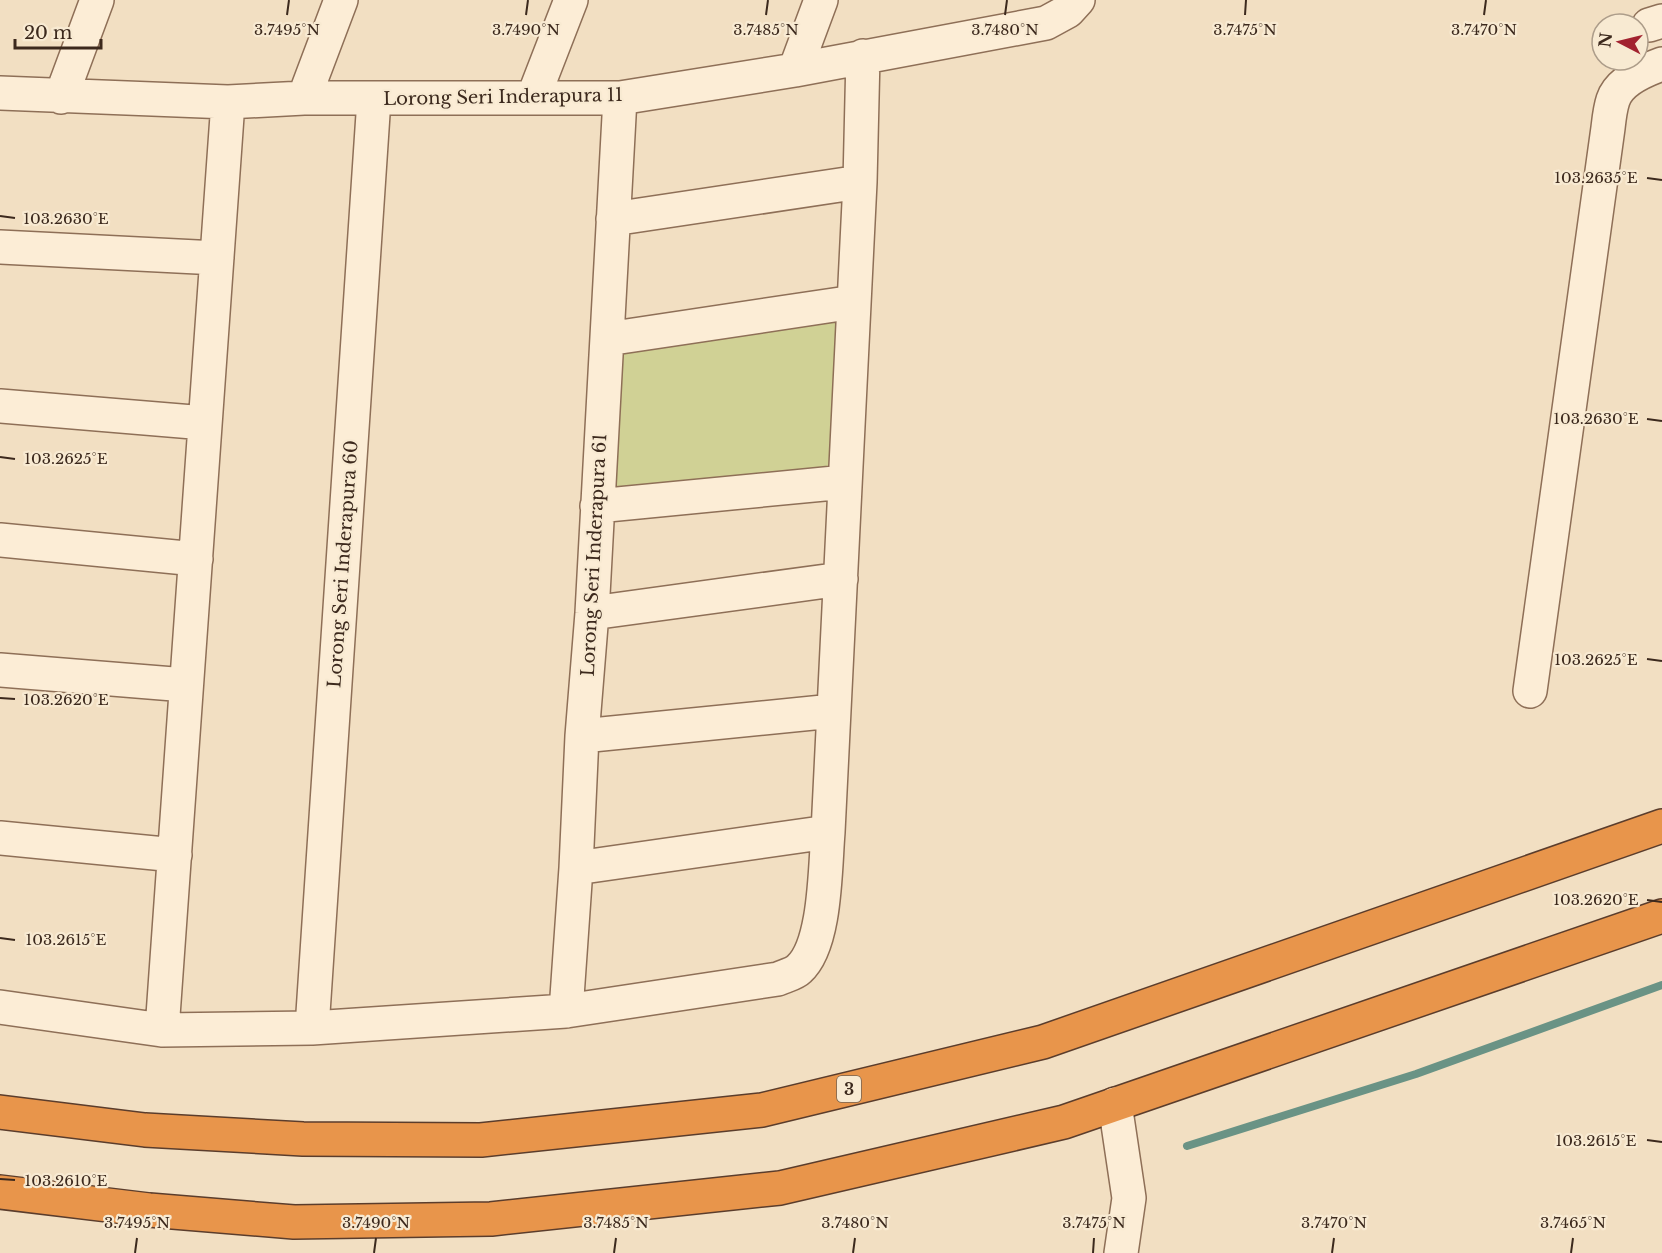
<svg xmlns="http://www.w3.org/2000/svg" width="1662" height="1253" font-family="'Libre Baskerville',serif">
<rect width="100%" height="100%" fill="#f2dfc2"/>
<path fill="#d0d195" d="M854 302 845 482 597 506 607 339Z"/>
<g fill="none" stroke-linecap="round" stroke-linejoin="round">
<path stroke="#6a9385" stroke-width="8" d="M1187 1146 1416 1074 1662 985"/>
<defs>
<path id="minor" d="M1649 25 1662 21
M795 70 821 0
M0 93 228 102 304 98H620L795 70 1046 23 1068 11 1078 0
M61 97 97 0
M304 98 341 0
M533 98 571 0
M613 219 860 182
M0 247 217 258
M607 339 854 302
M0 406 205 423
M597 506 845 482
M0 540 196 559
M592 613 841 579
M0 670 186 685
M1530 691 1608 128C1609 119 1610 109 1613 100 1619 81 1645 70 1662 64
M582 736 833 711
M0 838 175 855
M576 868 828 832
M0 1007 162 1030 312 1028 566 1011 778 979C784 976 794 974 799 969 826 945 825 867 828 832L860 182 863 56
M566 1011 576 868 582 736 592 613 620 98
M312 1028 374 99
M162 1030 228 102
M1115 1104 1129 1198 1121 1253"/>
<path id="highway" d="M0 1112 145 1130 303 1139 481 1140 762 1110 1043 1042 1662 826
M0 1192 149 1210 294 1222 491 1219 780 1188 1064 1122 1662 916"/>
</defs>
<use href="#minor" stroke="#8e6f57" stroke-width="36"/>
<use href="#highway" stroke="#5b3d2c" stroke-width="36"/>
<use href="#minor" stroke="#fcedd6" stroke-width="33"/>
<use href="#highway" stroke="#e8954b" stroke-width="33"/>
</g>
<path fill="none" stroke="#3c291d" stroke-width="2" d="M287 15 289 0M526 15 528 0M766 15 768 0M1005 15 1007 0M1245 15 1246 0M1484 15 1486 0M1647 178 1662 180M0 216 15 218M1647 419 1662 421M0 457 15 459M1647 659 1662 661M0 698 15 699M1647 900 1662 902M0 938 15 940M1647 1140 1662 1142M0 1179 15 1180M135 1253 137 1238M374 1253 376 1238M614 1253 616 1238M853 1253 855 1238M1093 1253 1094 1238M1332 1253 1334 1238M1571 1253 1573 1238"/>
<g text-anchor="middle" stroke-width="4.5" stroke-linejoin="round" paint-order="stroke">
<rect fill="#f8ead2" stroke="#746353" stroke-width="1.5" x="837" y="1076" width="24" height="26" rx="4.5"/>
<g font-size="16" font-weight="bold" fill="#3c291d">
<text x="849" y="1095">3</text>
</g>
<g font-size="18" fill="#3c291d" stroke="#f8ead2">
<text transform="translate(503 97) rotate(-1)" y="6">Lorong Seri Inderapura 11</text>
<text transform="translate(594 555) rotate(-87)" y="6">Lorong Seri Inderapura 61</text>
<text transform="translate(343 564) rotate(-86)" y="6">Lorong Seri Inderapura 60</text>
</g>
</g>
<g font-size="15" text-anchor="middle" fill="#3c291d" stroke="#f8ead2" stroke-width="4.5" stroke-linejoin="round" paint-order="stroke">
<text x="287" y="35">3.7495°N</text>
<text x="526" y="35">3.7490°N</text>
<text x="766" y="35">3.7485°N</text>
<text x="1005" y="35">3.7480°N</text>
<text x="1245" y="35">3.7475°N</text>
<text x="1484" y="35">3.7470°N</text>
<text x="1596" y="183">103.2635°E</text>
<text x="66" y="224">103.2630°E</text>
<text x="1596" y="424">103.2630°E</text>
<text x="66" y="464">103.2625°E</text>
<text x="1596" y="665">103.2625°E</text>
<text x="66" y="705">103.2620°E</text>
<text x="1596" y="905">103.2620°E</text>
<text x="66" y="945">103.2615°E</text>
<text x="1596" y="1146">103.2615°E</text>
<text x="66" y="1186">103.2610°E</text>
<text x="137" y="1228">3.7495°N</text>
<text x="376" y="1228">3.7490°N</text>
<text x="616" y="1228">3.7485°N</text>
<text x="855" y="1228">3.7480°N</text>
<text x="1094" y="1228">3.7475°N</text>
<text x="1334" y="1228">3.7470°N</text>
<text x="1573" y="1228">3.7465°N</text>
</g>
<g transform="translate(1620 42) rotate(277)"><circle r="28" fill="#f8ead2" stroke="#ad9d8a" stroke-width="1.5"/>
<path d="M0-4.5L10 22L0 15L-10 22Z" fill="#a2222f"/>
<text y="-9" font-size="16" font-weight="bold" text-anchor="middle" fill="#3c291d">N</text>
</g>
<path d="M15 39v9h86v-9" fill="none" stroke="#3c291d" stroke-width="3"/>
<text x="24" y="39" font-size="18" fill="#3c291d" stroke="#f8ead2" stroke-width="4.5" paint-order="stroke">20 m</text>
</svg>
